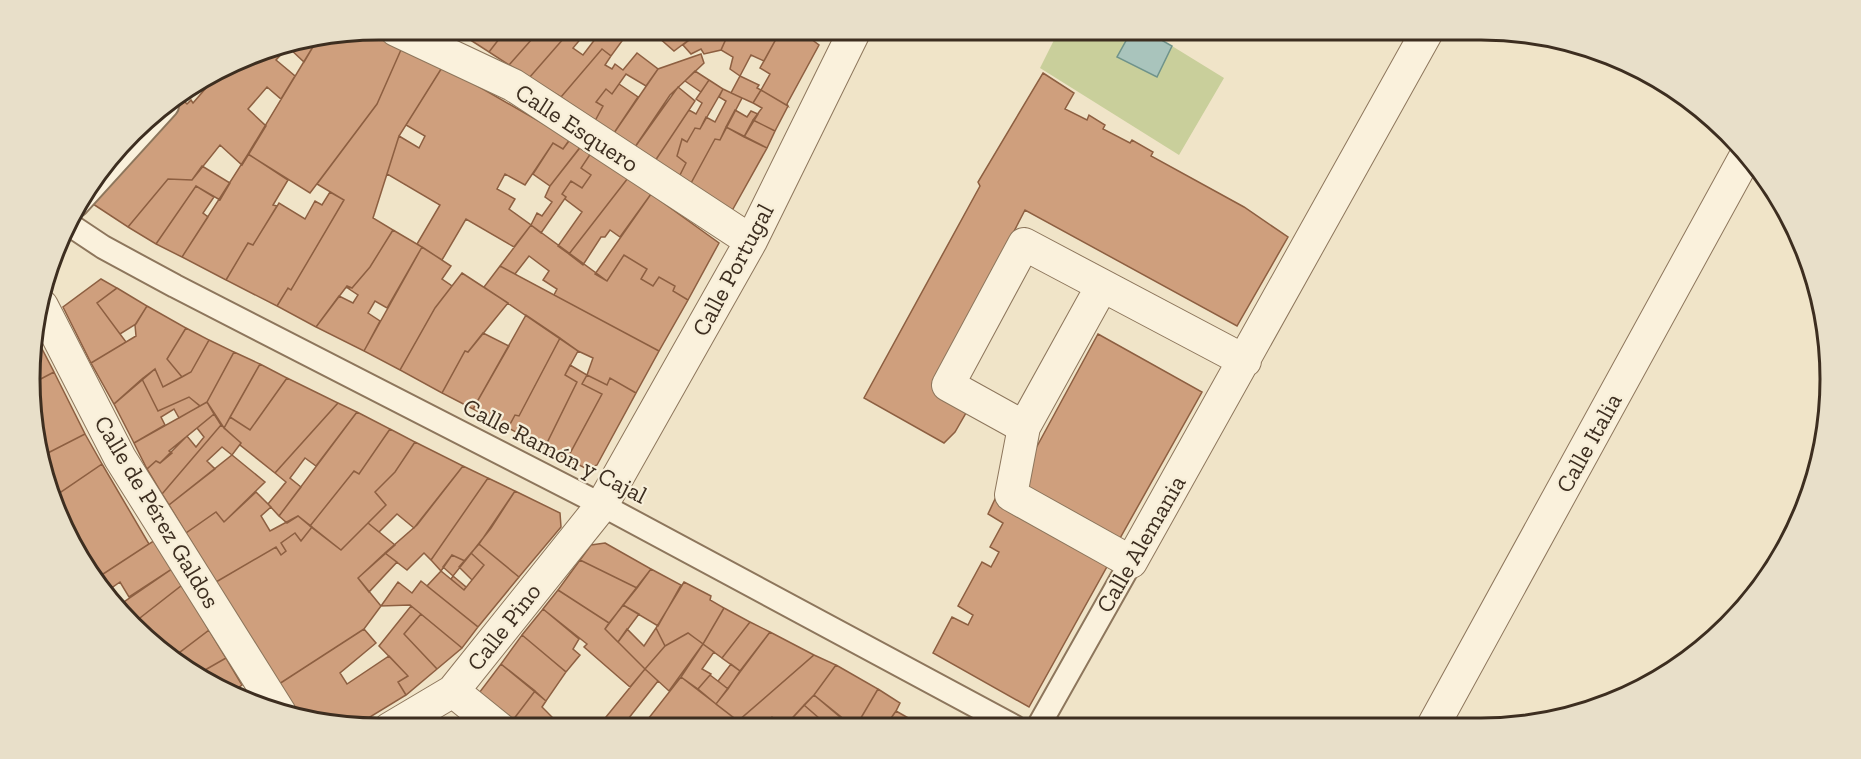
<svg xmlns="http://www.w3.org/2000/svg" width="1861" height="759" font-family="'Zilla Slab',serif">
<rect width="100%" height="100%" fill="#f0e4c8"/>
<path fill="#c9cf9b" d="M1059 30H1132L1118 57 1157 77 1172 46 1224 78 1179 155 1040 68Z"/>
<path fill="#a9c4bc" stroke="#6f938a" stroke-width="1.5" d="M1132 30H1144L1172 46 1157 77 1117 57Z"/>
<path fill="#cf9f7d" stroke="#8d5f41" stroke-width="1.5" d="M460 30H506L489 52 458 32Z
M506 30H540L509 65 489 52Z
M540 30H571L529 78 509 65Z
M571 30H588L573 48 583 55 602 30H607L622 41 611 56 602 49 561 97 529 78Z
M650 30H695L698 33 674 51Z
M695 30H730L721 50 704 54 701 49 691 54 683 45 698 33Z
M730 30H781L764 61 751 55 740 76 730 69 733 57 721 50Z
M781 30H799L819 45 787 104 788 106 761 90 770 74 760 68Z
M374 31 404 43 377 104 310 193 248 154 317 40Z
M317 40 304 62 288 47 276 60 295 76 281 99 267 87 248 109 266 126 242 165 220 145 192 180 168 179 128 227 93 204 184 101 187 104 191 100 193 103 206 88V84L267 49Z
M404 43 443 66 399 136 373 218 393 230 370 267 352 288 347 286 316 327 277 306 288 288 291 290 344 200 317 184 377 104Z
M602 49 611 56 605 65 612 69 615 64 623 70 637 53 658 69 646 86 626 74 612 94 606 89 596 102 603 106 595 121 561 97Z
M701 54 704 63 670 95 635 147 614 133 658 69Z
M443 66 570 139 563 149 553 143 525 185 505 174 497 189 515 199 509 209 531 225 514 247 466 219 442 260 417 244 440 205 387 174 399 136 419 148 425 136 406 125Z
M695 71 709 80 701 92 685 81Z
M1043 73 1074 93 1065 109 1087 120 1089 115 1105 125 1103 129 1130 143 1132 140 1153 152 1151 156 1244 207 1288 237 1237 326 1025 210 934 386 970 406 955 432 944 443 864 398 980 186 978 182Z
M740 76 759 85 757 88 761 90 753 103 731 93Z
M709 80 723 89 700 129 695 128 687 142 682 139 677 156 686 163 679 177 655 161 689 110 696 114 702 103 696 99Z
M619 84 638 97 614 133 595 121 603 106 596 102 606 89 612 94Z
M678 87 695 101 655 161 635 147Z
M723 89 742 98 720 140 715 139 690 185 679 177 686 163 677 156 682 139 687 142 695 128 700 129 706 117 715 122 726 101 719 97Z
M761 90 788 106 775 131 753 120 762 108 753 103Z
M735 110 747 117 751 111 758 114 744 137 726 127Z
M753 120 775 131 767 148 744 137Z
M726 127 767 148 733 209 727 211 690 185 715 139 720 140Z
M572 137 583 144 550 186 533 174 553 143 563 149Z
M581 146 591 153 581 168 591 175 582 188 571 181 562 194 566 197 541 233 531 225 537 213 542 216 552 202 545 197 550 186Z
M591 153 628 178 569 254 558 246 582 212 565 199 566 197 562 194 571 181 582 188 591 175 581 168Z
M248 154 288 180 273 205 277 206 253 245 248 243 226 280 182 257Z
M202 166 230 183 220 200 196 186 156 244 128 227 168 179 192 180Z
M628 178 651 194 620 237 610 230 605 237H601L583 265 569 254Z
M196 186 214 197 203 213 208 217 182 257 156 244Z
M330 192 344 200 291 290 288 288 277 306 226 280 248 243 253 245 279 203 305 219 315 201 322 205Z
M651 194 719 243 688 300 673 291 675 286 659 277 653 286 641 279 647 269 624 255 607 281 595 274Z
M531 225 607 281 624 255 647 269 641 279 653 286 659 277 675 286 673 291 688 300 659 351 554 295 557 289 543 280 549 271 529 256 515 274 500 266Z
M393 230 422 247 387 308 375 301 368 313 380 321 364 351 316 327 339 296 353 303 358 295 346 287 352 288 370 267Z
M422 247 451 266 442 279 452 286 435 308 400 370 364 351Z
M500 266 659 351 636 393 610 378 607 385 587 375 593 358 578 351 484 287Z
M462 273 508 303 468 352 465 351 442 393 400 370 435 308Z
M101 279 117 288 97 303 126 342 91 363 63 307Z
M117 288 147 306 136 324 120 334 97 303Z
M147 306 186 328 167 359 182 377 163 387 155 369 114 404 91 363 136 336 135 325Z
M526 315 560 338 519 416 515 415 508 428 473 409Z
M37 321 46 339 33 345V334Z
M186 328 209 340 191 372 182 377 167 359Z
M483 333 509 346 473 409 442 393 465 351 468 352Z
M1098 334 1202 392 1119 540 1016 485Z
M560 338 578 351 565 375 577 382 545 447 508 428 515 415 519 416Z
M209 340 234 352 207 402 200 406 189 397 158 411 142 379 155 369 163 387 191 372Z
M39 343 54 372 35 382 33 345Z
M234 352 260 364 224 428 207 402Z
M260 364 287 378 250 430 230 417Z
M570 365 587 375 582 384 602 394 567 459 545 447 577 382 565 375Z
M54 372 85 434 40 457 37 447 35 382Z
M587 375 607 385 610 378 636 393 597 465 587 469 567 459 602 394 582 384Z
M287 378 338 403 275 473 240 445 241 443 224 428 230 417 250 430Z
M142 379 158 411 189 397 200 406 179 418 174 409 161 417 165 425 134 443 114 404Z
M207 402 214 414 169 451 172 453 160 463 156 461 147 469 134 443Z
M338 403 357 412 316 466 305 458 290 478 301 487 279 516 268 504 286 482 275 473Z
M357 412 390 429 359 474 354 471 310 526 298 516 287 523 279 516Z
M214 414 221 425 162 494 147 469 156 461 160 463 187 436 196 447 204 437 197 428Z
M221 425 241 443 232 455 222 447 207 461 215 469 169 505 162 494Z
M390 429 415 442 395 472 375 492 386 505 341 550 310 526 354 471 359 474Z
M85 434 102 464 55 496 40 457Z
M415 442 463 466 414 528 397 514 379 532 368 523 386 505 375 492 395 472Z
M232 455 265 482 224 522 216 512 186 533 169 505Z
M102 464 149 544 97 578 77 555 55 496Z
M463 466 488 478 431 560 424 553 407 570 385 553 417 525Z
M488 478 515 491 491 528 465 561 452 555 441 571 431 560Z
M515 491 560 513 561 527 519 577 479 544Z
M256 492 271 507 261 516 270 531 298 516 312 527 301 541 295 533 281 543 286 551 281 555 276 547 216 582 186 533 216 512 224 522Z
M995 499 1109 563 1029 707 933 653 952 617 968 625 973 615 958 606 982 562 991 567 999 552 990 547 1003 523 988 514Z
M368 523 395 545 358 578 381 606 364 629 279 684 216 582 276 547 281 555 286 551 281 543 295 533 301 541 312 527 341 550Z
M155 540 172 569 129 597 120 582 110 589 100 576Z
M605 543 651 569 637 588 580 560 591 545Z
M479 544 519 577 478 627 427 586 441 571 464 590 484 565 471 553Z
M385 553 397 562 369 592 358 578Z
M471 553 484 565 472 580 459 567Z
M452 555 465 561 453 576 443 567Z
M580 560 637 588 609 623 558 590Z
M172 569 182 585 136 621 121 604Z
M651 569 681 585 658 626 623 605Z
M453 576 466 587 464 590 451 579Z
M421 581 478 627 462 648 410 605 381 606 398 582 412 593Z
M684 582 711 596 710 600 724 608 703 644 688 633 665 646 656 628Z
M182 585 209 630 171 659 136 621Z
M558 590 609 623 605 629 645 669 630 687 584 647 587 644 543 609Z
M623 605 639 614 618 642 605 629Z
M411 606 421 614 404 634 437 669 406 695 398 682 408 676 379 646Z
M724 608 750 622 722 658 703 644Z
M543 609 579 639 573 649 580 655 566 672 522 635Z
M421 614 462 648 437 669 404 634Z
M750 622 770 632 740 671 722 658Z
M656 628 665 646 645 669 618 642 627 629 644 646Z
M364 629 376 643 340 673 347 684 389 656 408 676 398 682 406 695 357 725 299 716 279 684Z
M209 630 226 658 198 674 171 659Z
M770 632 814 655 738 721 716 704Z
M688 633 703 644 669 691 645 669 665 646Z
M522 635 566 672 546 701 501 664Z
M703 644 714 652 702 669 711 674 698 689 681 677Z
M814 655 836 665 814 695 784 727 772 717 765 728H748L738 721Z
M226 658 242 685 232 692 198 674Z
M501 664 535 691 513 720 479 693Z
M731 664 740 671 728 689 718 681Z
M836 665 878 689 855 728 814 695Z
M645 669 658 681 621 728H597Z
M710 675 728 689 716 704 698 689Z
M681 677 738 721 734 728H641Z
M878 689 900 703 896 711 884 728H855Z
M535 691 546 701 542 707 555 720 549 729H524L513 720Z
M814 695 853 728H824L820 719 804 705Z
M804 705 820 719 824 728H765L772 717 784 727Z
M896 711 926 728H884Z
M738 721 748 728H734Z"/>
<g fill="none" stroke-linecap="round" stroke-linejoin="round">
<defs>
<path id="pedestrian" d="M77 205 167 106
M70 225 103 247 175 286 602 505 1015 727
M1038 727 1131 562"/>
<path id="minor" d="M396 30 513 85 751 241
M1102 286 1024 427 1011 495 1131 562 1428 30
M42 306 120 458 280 713
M1024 427 948 385 1024 244 1245 361
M453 691 500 729
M1433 726 1744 159
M389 729 453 691 602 505 751 241 855 30"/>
</defs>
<use href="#pedestrian" stroke="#8d765c" stroke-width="26"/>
<use href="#minor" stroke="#8d765c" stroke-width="34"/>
<use href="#pedestrian" stroke="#faf1dc" stroke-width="22"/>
<use href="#minor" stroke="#faf1dc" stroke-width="32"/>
</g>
<g text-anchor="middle" stroke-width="4.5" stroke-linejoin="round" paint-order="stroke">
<g font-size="24" fill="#3d2e20" stroke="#f7eed8">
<text transform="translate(577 128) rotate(33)" y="8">Calle Esquero</text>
<text transform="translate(733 270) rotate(-62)" y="8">Calle Portugal</text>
<text transform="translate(1589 443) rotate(-61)" y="8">Calle Italia</text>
<text transform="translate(555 451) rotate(27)" y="8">Calle Ramón y Cajal</text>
<text transform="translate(157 512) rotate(59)" y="8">Calle de Pérez Galdos</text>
<text transform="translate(1141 544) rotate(-60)" y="8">Calle Alemania</text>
<text transform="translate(504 627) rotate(-52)" y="8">Calle Pino</text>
</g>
</g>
<path d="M0 0H1861V759H0ZM379 40H1481A339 339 0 0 1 1820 379V379A339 339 0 0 1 1481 718H379A339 339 0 0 1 40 379V379A339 339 0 0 1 379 40Z" fill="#e8dfc9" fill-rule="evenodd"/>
<path fill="none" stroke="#3d2e20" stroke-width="3" d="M379 40H1481A339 339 0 0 1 1820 379V379A339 339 0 0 1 1481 718H379A339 339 0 0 1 40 379V379A339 339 0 0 1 379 40Z"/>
</svg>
